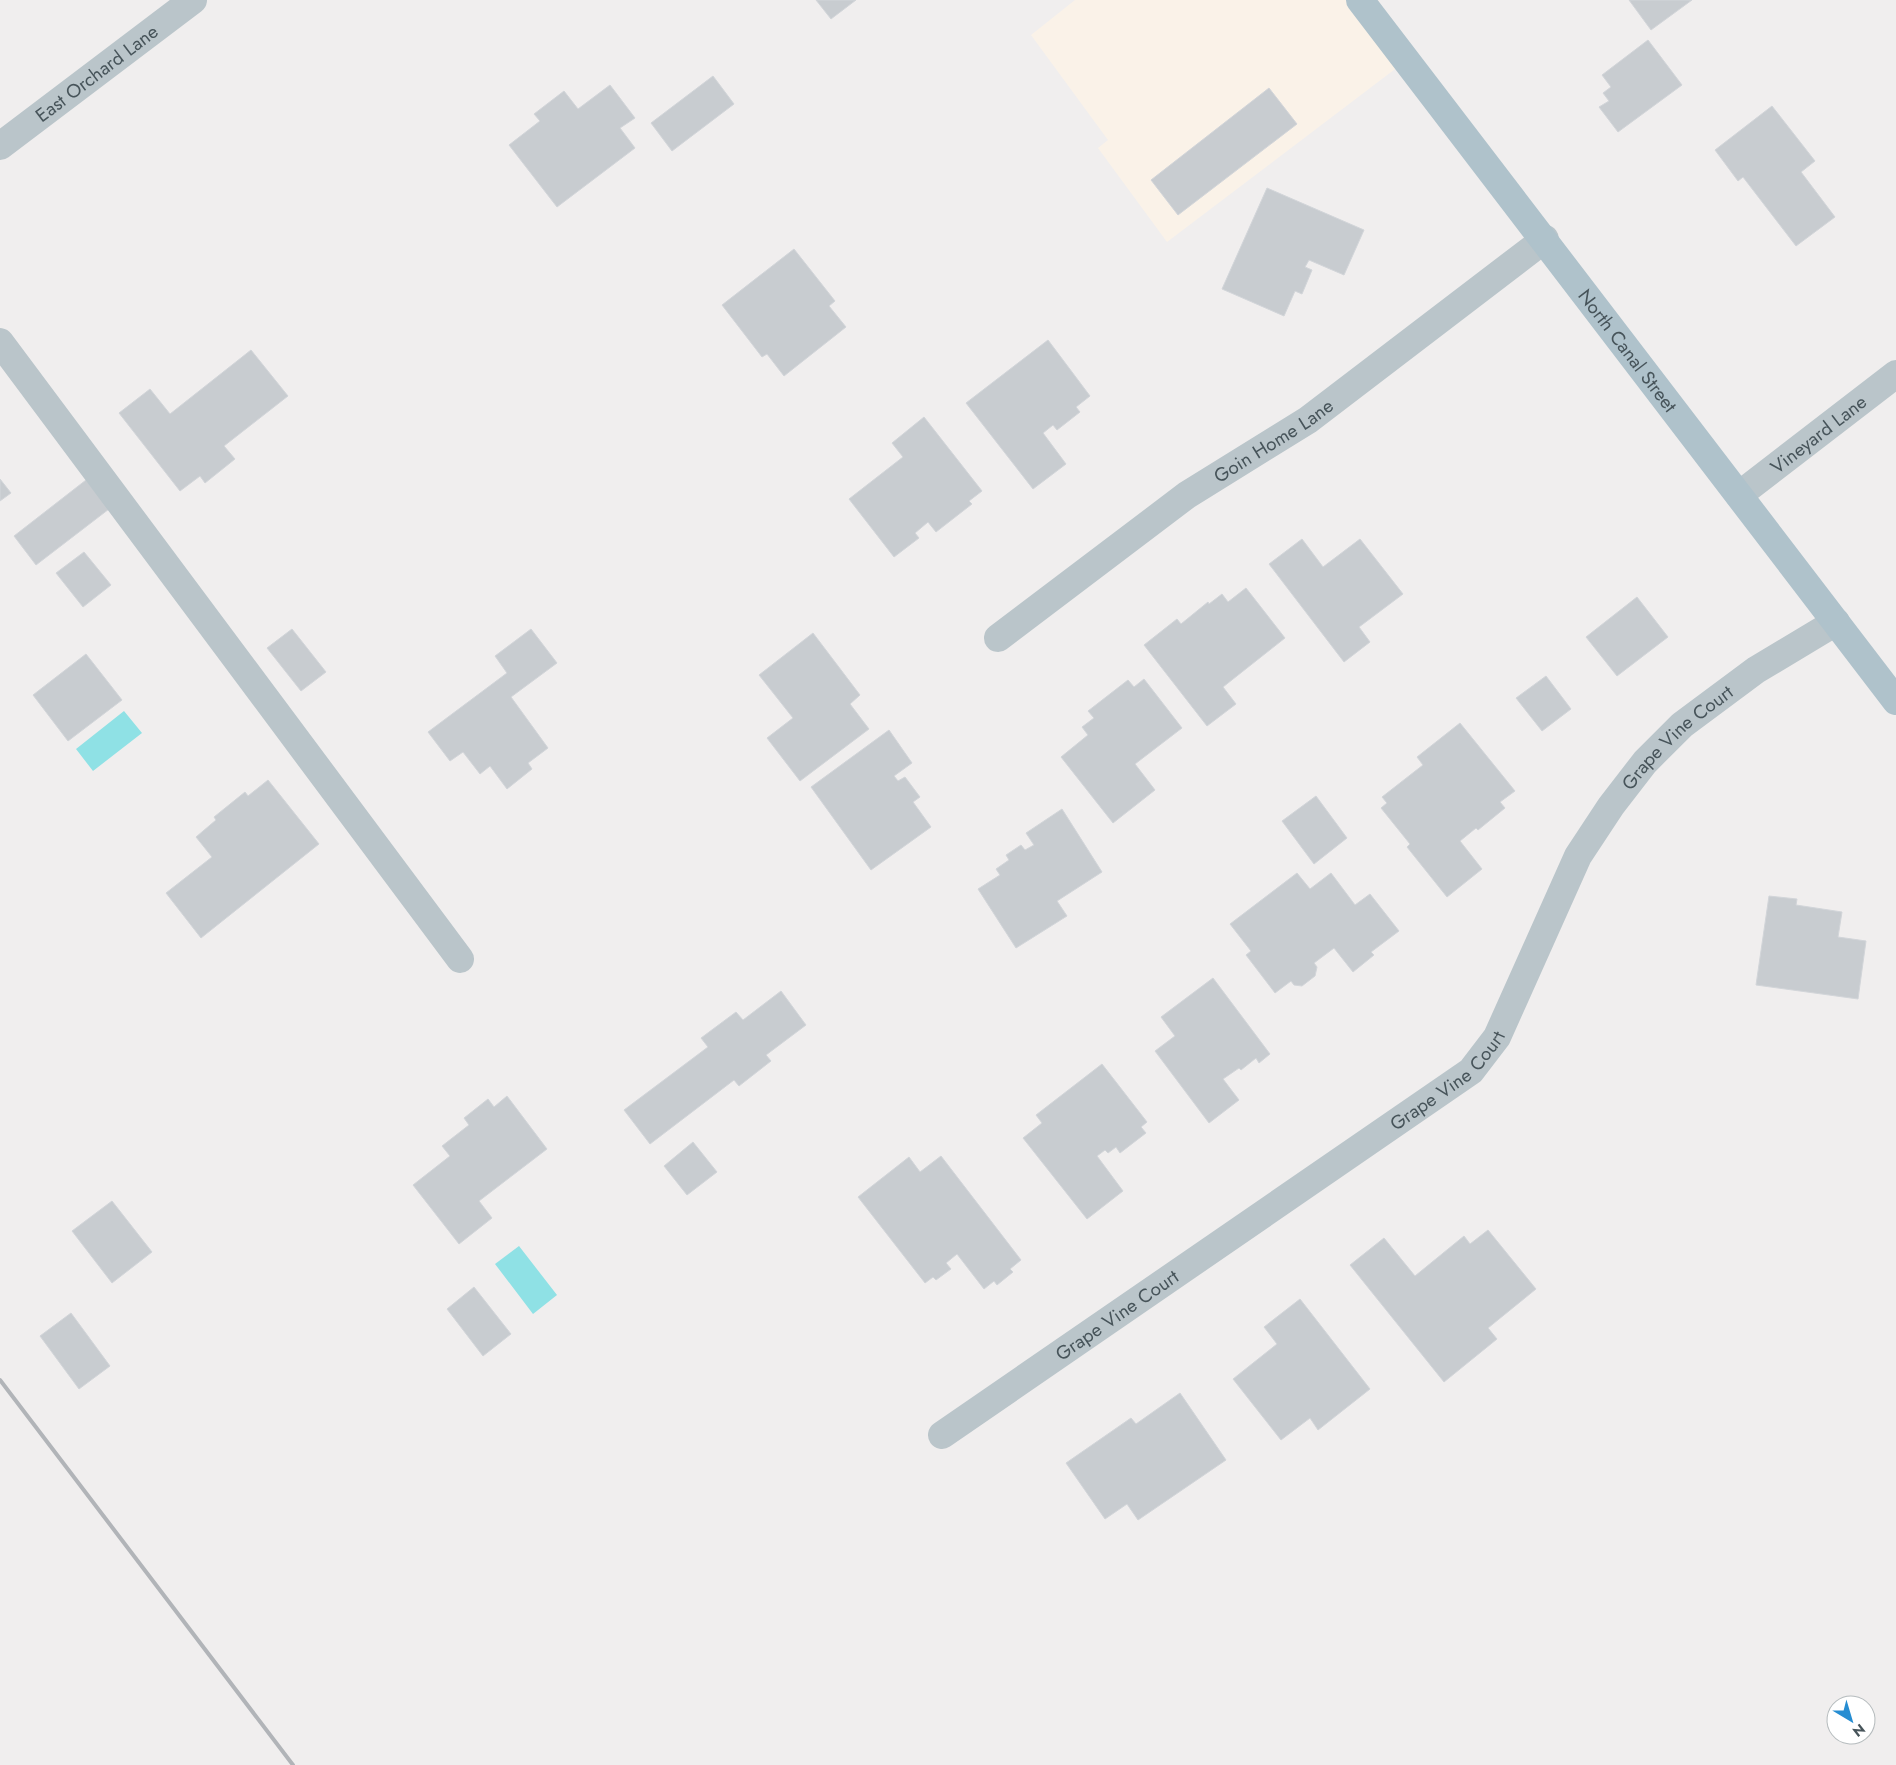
<svg xmlns="http://www.w3.org/2000/svg" width="1896" height="1765" font-family="Jost,sans-serif">
<rect width="100%" height="100%" fill="#f0eeee"/>
<path fill="#faf2e8" d="M1075 0H1360L1407 60 1167 242 1098 148 1108 140 1031 35Z"/>
<path fill="#8fe1e5" d="M124 711 142 733 93 771 76 749Z
M519 1246 557 1295 533 1314 495 1264Z"/>
<path fill="#c8ccd0" stroke="#d2d5d9" d="M816 0H856L831 19Z
M1629 0H1692L1651 30Z
M1648 40 1682 85 1618 132 1599 107 1609 101 1603 93 1611 87 1602 75Z
M713 76 734 104 672 151 651 123Z
M610 85 635 118 620 128 635 148 557 207 509 145 540 121 534 114 564 91 578 109Z
M1269 88 1297 124 1178 215 1151 180Z
M1772 106 1815 161 1801 172 1835 217 1796 246 1743 177 1738 181 1715 150Z
M1267 188 1364 230 1344 275 1309 260 1305 267 1312 270 1302 294 1295 291 1284 316 1222 289Z
M794 249 835 301 829 306 846 327 784 376 767 354 762 357 722 305Z
M1048 340 1090 396 1076 407 1080 412 1057 430 1053 425 1043 433 1066 464 1033 489 966 403Z
M251 350 288 396 224 446 235 459 205 483 200 476 180 491 119 413 150 389 170 414Z
M924 417 982 491 969 501 972 504 936 532 928 522 915 533 919 538 894 557 849 499 903 457 892 443Z
M0 479 11 493 0 501Z
M86 480 109 509 36 565 14 536Z
M1302 539 1323 567 1360 539 1403 594 1359 627 1370 642 1344 662 1269 564Z
M84 552 111 585 83 607 56 573Z
M1246 588 1285 638 1223 687 1236 704 1207 726 1144 645 1177 619 1181 624 1208 602 1209 604 1222 594 1228 602Z
M1637 597 1668 637 1617 676 1586 637Z
M292 629 326 672 301 691 267 648Z
M531 629 557 663 511 697 548 748 528 763 532 769 507 789 490 766 480 774 463 752 450 761 428 732 507 673 495 656Z
M813 633 860 695 850 704 869 729 800 781 767 738 793 718 759 675Z
M86 654 122 700 68 741 33 695Z
M1546 676 1571 709 1542 731 1516 698Z
M1144 679 1182 728 1135 764 1155 790 1113 823 1061 757 1088 735 1082 727 1094 718 1088 711 1128 680 1134 687Z
M1460 723 1515 791 1500 802 1505 808 1478 830 1476 828 1460 841 1482 869 1447 897 1407 847 1410 844 1381 808 1387 803 1382 797 1423 765 1417 757Z
M889 730 912 763 894 776 898 781 905 777 920 797 913 802 931 827 871 870 811 787Z
M268 780 319 844 201 938 166 893 212 857 196 837 216 820 214 817 245 792 248 796Z
M1316 796 1347 838 1314 864 1282 821Z
M1062 809 1102 872 1057 901 1067 916 1016 948 978 889 1000 875 996 869 1009 860 1006 855 1021 845 1025 850 1034 845 1026 833Z
M1297 873 1310 889 1331 873 1355 905 1370 894 1399 931 1371 952 1374 955 1353 972 1334 948 1314 963 1317 967 1315 976 1302 986 1294 985 1291 981 1275 993 1246 955 1251 951 1230 924Z
M1769 896 1797 899 1796 905 1842 912 1838 937 1866 941 1858 999 1756 985Z
M1213 978 1270 1054 1259 1063 1256 1058 1241 1070 1239 1068 1223 1079 1239 1100 1209 1123 1155 1051 1175 1036 1161 1017Z
M781 991 806 1025 766 1055 771 1061 739 1086 734 1080 650 1144 624 1110 708 1047 701 1038 736 1012 743 1020Z
M1102 1064 1147 1122 1141 1127 1146 1133 1120 1153 1116 1147 1108 1153 1105 1150 1097 1156 1123 1191 1087 1219 1023 1138 1042 1123 1036 1115Z
M507 1096 547 1149 479 1201 492 1218 459 1244 413 1185 450 1156 442 1146 469 1125 464 1118 488 1099 494 1107Z
M693 1142 717 1172 687 1195 664 1166Z
M941 1156 1021 1260 1010 1269 1013 1272 997 1285 994 1281 984 1289 957 1254 946 1263 951 1269 936 1280 933 1277 925 1283 858 1197 909 1157 920 1172Z
M112 1201 152 1252 112 1283 72 1231Z
M1488 1230 1536 1289 1488 1328 1497 1339 1444 1382 1350 1265 1384 1238 1415 1276 1464 1236 1470 1244Z
M474 1287 511 1334 483 1356 447 1309Z
M1300 1299 1370 1389 1318 1430 1310 1418 1281 1440 1233 1379 1277 1344 1264 1327Z
M71 1313 110 1366 79 1389 40 1336Z
M1180 1393 1226 1460 1138 1520 1127 1504 1105 1519 1066 1463 1131 1418 1136 1424Z"/>
<g fill="none" stroke-linecap="round" stroke-linejoin="round">
<g stroke="#bac5ca" stroke-width="28">
<path d="M0 342 460 959"/>
<path id="s1" d="M1739 495 1896 374"/>
<path id="s2" d="M998 638 1187 495 1308 420 1545 239"/>
<path id="s3" d="M942 1435 1471 1071 1497 1037 1578 856 1611 806 1645 762 1682 725 1756 670 1836 622"/>
</g>
<path stroke="#bac5ca" stroke-width="28" id="s4" d="M0 146 193 0"/>
<path stroke="#afc2cb" stroke-width="28" id="s5" d="M1360 0 1896 701"/>
<path stroke="#b1b4b8" stroke-width="4" d="M0 1380 293 1765"/>
</g>
<g text-anchor="middle" stroke-width="4" stroke-linejoin="round" paint-order="stroke">
<g font-size="19" fill="#47545a" stroke="#fff">
<text dy="7" stroke="none"><textPath href="#s4" startOffset="121">East Orchard Lane</textPath></text>
<text dy="7" stroke="none"><textPath href="#s5" startOffset="441">North Canal Street</textPath></text>
<text dy="7" stroke="none"><textPath href="#s1" startOffset="100">Vineyard Lane</textPath></text>
<text dy="7" stroke="none"><textPath href="#s2" startOffset="339">Goin Home Lane</textPath></text>
<text dy="7" stroke="none"><textPath href="#s3" startOffset="1039">Grape Vine Court</textPath></text>
<text dy="7" stroke="none"><textPath href="#s3" startOffset="618">Grape Vine Court</textPath></text>
<text dy="7" stroke="none"><textPath href="#s3" startOffset="212">Grape Vine Court</textPath></text>
</g>
</g>
<g transform="translate(1851 1720) rotate(142)"><circle r="24" fill="#ffffff" stroke="#b5bbbd"/>
<path d="M0-4L9 19L0 12L-9 19Z" fill="#268dd2"/>
<text y="-8" font-size="14" font-weight="bold" text-anchor="middle" fill="#47545a">N</text>
</g>
</svg>
